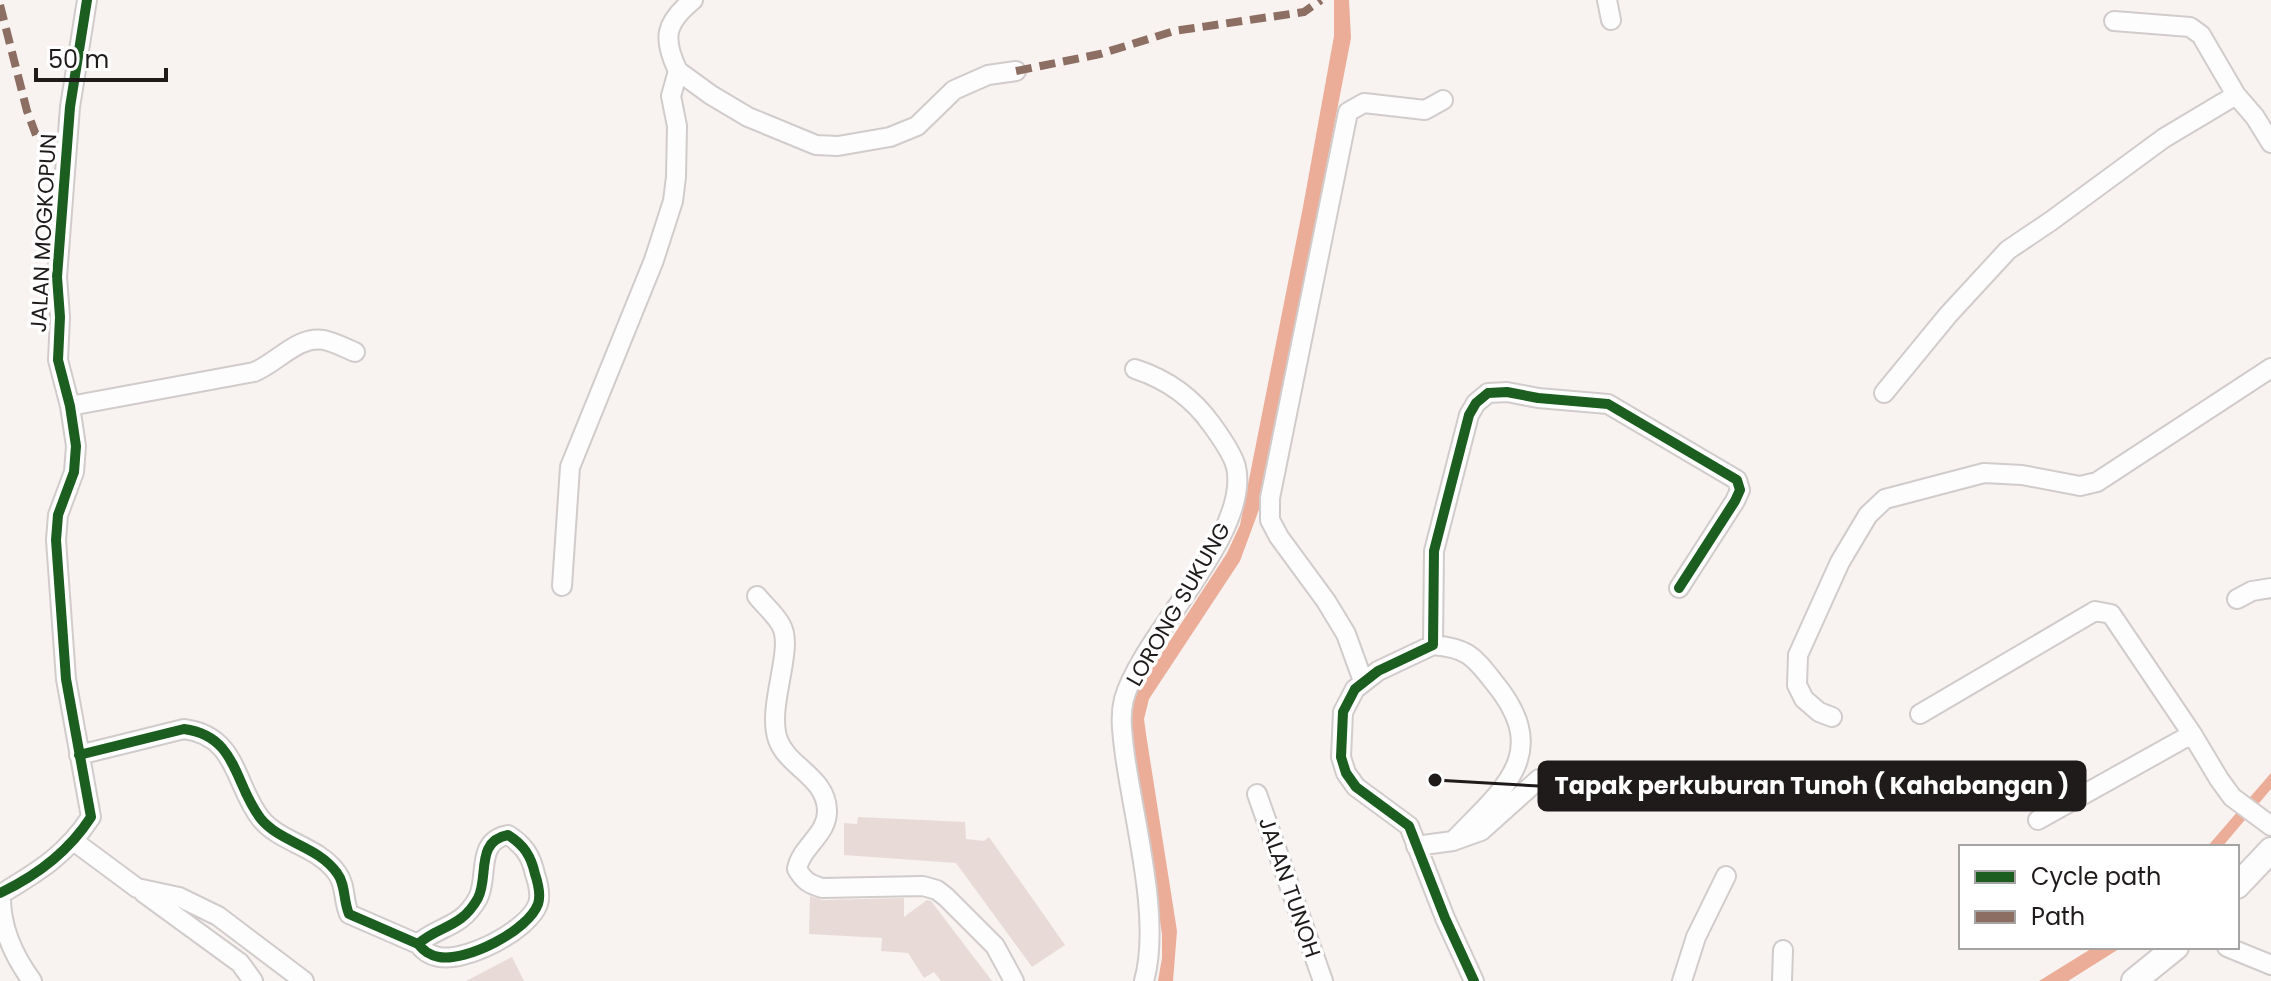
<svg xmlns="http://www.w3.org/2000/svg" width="2271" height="981" font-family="Poppins,sans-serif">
<rect width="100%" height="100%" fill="#f8f2f0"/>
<path fill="#ebad98" d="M1334 0H1349L1351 38 1261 504 1240 561 1149 699 1144 719 1146 734 1177 931 1173 981H1158L1162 958V934L1132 739 1131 707 1136 693 1227 553 1240 525 1303 207 1334 36Z
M2271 773V789L2222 847H2207Z
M2094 947H2122L2068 981H2039Z"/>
<path fill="#e8dbd7" d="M858 817 965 822 966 839 984 841 989 837 1065 945 1032 967 956 863 844 855V823L857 824Z
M810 896 822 900 904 898V917L927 900 931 901 992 981H941L934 972 924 978 908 953 881 951 882 938 809 934Z
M512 957 524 981H466Z"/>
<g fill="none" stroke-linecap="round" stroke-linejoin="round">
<defs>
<path id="minor" d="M1607 0 1611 20
M2114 21 2190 27 2201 35 2236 95 2255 117 2271 143
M678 71 711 95 748 117 816 145 838 146 890 137 917 126 954 90 988 75 1016 71
M1135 369C1166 379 1193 398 1212 425 1220 436 1233 454 1236 467 1251 534 1142 635 1124 699 1120 715 1122 731 1124 748 1132 815 1162 917 1144 981
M1884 393 1948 315 2008 250 2051 221 2164 138 2236 95
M70 406 254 372C277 363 298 335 324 340 334 342 345 348 355 352
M562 586 570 467 654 260 673 201 676 177 677 126 671 96 678 71C662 38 665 23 693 0
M757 596C764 605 775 614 781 625 795 649 766 706 778 740 788 767 826 777 827 810 828 835 801 846 797 869 804 881 809 884 822 888L923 886 937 890 946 897 995 946 1014 981
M2237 599 2252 591 2271 588
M1433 645C1466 648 1473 655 1493 681 1553 753 1505 787 1453 841
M1363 681 1346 634 1326 601 1279 537 1270 520V498L1348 112 1364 103 1425 110 1443 100
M1920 714 2095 611 2111 614 2192 734 2219 779 2232 797 2271 826
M1832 717 1819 712 1804 699 1797 685 1798 655 1840 562 1868 515 1885 499 1984 473 2022 475 2080 486 2097 482 2271 368
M79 755 184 729C238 736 234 785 261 819 281 843 318 846 337 873 346 885 343 900 349 914L418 944C424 951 429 955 439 957 466 962 528 931 538 904 541 895 538 883 535 874 531 856 524 845 508 835 475 841 489 877 478 898 461 929 439 925 418 944
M1257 794 1323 981
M2038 820 2192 734
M75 842 137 888 179 897 218 916 304 981
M1416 846 1453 841 1481 831 1539 779
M144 893 240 963 253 981
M1 894C39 871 66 855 91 817L66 679 56 540 58 515 74 472 76 446 70 406 58 360 60 317 57 277 70 107 87 0
M1 894C0 926 13 955 32 981
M2227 947 2271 965
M1474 981 1445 918 1409 826 1356 787 1346 773 1341 757 1343 712 1355 689 1378 671 1433 645 1434 551 1469 415 1476 403 1488 393 1507 392 1538 398 1608 404 1737 480 1740 490 1735 501 1679 588
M1682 981 1696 937 1726 876
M1782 981 1783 950"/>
<path id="secondary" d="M2237 886 2271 850
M2134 981 2176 947"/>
</defs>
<use href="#minor" stroke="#d1cccb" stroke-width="22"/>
<use href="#secondary" stroke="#d1cccb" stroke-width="28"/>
<use href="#minor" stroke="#fefdfd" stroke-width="18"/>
<use href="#secondary" stroke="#fefdfd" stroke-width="24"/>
<path stroke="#8d6e63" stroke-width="8" stroke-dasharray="16 8" stroke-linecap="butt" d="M0 5 27 111 36 135
M1016 71 1100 54 1174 31 1304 12 1321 0"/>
<defs>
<path id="cycleway" d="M79 755 184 729C238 736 234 785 261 819 281 843 318 846 337 873 346 885 343 900 349 914L418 944C424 951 429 955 439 957 466 962 528 931 538 904 541 895 538 883 535 874 531 856 524 845 508 835 475 841 489 877 478 898 461 929 439 925 418 944
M0 893C36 876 69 851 91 817L66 679 56 540 58 515 74 472 76 446 70 406 58 360 60 317 57 277 70 107 87 0
M1474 981 1445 918 1409 826 1356 787 1346 773 1341 757 1343 712 1355 689 1378 671 1433 645 1434 551 1469 415 1476 403 1488 393 1507 392 1538 398 1608 404 1737 480 1740 490 1735 501 1679 588"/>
</defs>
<use href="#cycleway" stroke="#fff" stroke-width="15"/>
<use href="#cycleway" stroke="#1b5e20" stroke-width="10"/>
</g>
<g text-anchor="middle" stroke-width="7" stroke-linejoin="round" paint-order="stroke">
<g font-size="22" fill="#1f1b1a" stroke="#fff">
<text transform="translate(43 233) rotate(-87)" y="8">JALAN MOGKOPUN</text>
<text transform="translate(1178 604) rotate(-60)" y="8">LORONG SUKUNG</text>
<text transform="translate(1290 887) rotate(71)" y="8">JALAN TUNOH</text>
</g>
</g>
<path fill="none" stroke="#1f1b1a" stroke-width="3" d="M1435 780L1539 786"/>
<circle fill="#1f1b1a" stroke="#fff" stroke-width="3" cx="1435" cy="780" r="8"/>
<rect fill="#1f1b1a" stroke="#1f1b1a" stroke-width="3" x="1539" y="762" width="546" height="48" rx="8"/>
<g font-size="24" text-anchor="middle" font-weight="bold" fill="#fff">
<text x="1812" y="794">Tapak perkuburan Tunoh ( Kahabangan )</text>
</g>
<rect x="1959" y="845" width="280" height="104" fill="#ffffff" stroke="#a5a4a3" stroke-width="2"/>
<rect x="1975" y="871" width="40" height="12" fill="#1b5e20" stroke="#a5a4a3" stroke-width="2"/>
<text x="2031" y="885" font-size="24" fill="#1f1b1a">Cycle path</text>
<rect x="1975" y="911" width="40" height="12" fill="#8d6e63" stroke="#a5a4a3" stroke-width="2"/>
<text x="2031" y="925" font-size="24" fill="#1f1b1a">Path</text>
<path d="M36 68v12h130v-12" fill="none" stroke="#1f1b1a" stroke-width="4"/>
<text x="48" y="68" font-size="24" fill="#1f1b1a" stroke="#ffffff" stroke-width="6" paint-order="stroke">50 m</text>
</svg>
